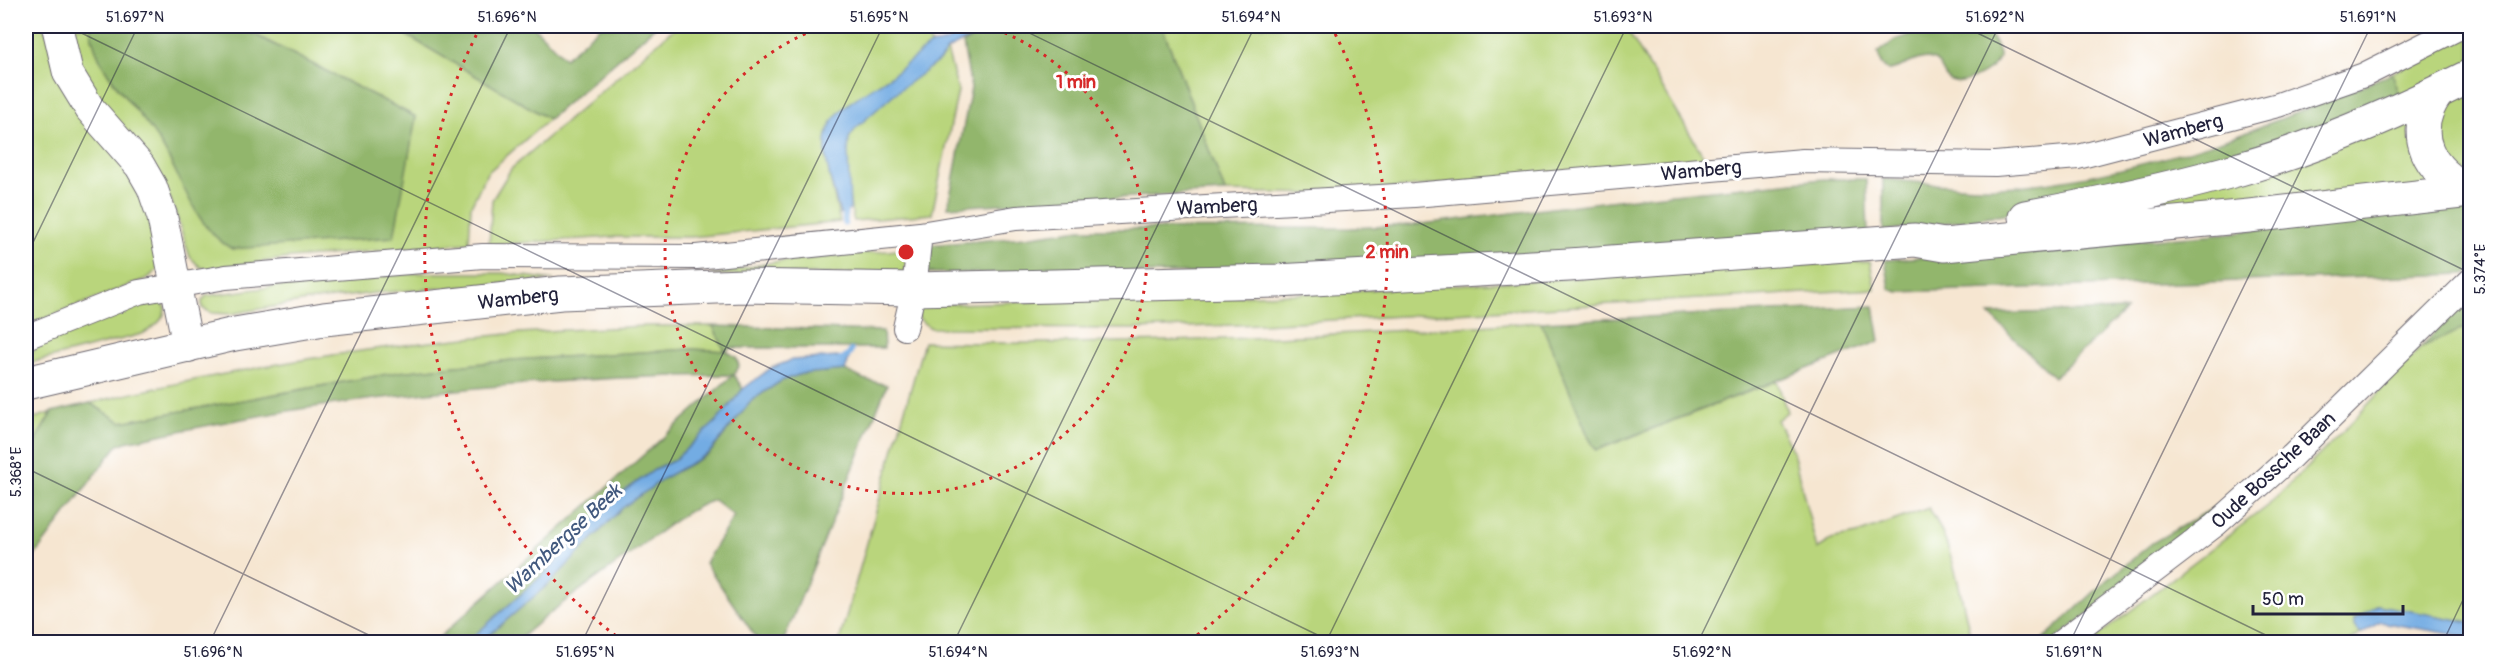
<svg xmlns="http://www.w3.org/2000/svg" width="2496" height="668" font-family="Pangolin,sans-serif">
<rect width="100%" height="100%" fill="#fff"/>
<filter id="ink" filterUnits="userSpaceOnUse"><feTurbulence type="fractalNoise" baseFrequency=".0167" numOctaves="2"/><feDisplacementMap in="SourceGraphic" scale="12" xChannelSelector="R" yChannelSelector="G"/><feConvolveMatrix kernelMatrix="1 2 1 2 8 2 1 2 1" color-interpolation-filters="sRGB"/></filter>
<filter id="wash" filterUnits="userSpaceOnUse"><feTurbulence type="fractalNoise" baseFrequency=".008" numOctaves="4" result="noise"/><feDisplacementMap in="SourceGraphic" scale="24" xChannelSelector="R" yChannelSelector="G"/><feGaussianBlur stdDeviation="1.35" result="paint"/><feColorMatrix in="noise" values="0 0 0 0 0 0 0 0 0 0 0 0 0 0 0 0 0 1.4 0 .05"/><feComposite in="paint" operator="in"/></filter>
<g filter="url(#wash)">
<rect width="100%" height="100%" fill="#f6e6d1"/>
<path fill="#b9d57c" stroke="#6e7c5c" stroke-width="1.5" d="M26 26H43L122 154 166 243 157 270 148 278 26 326Z
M65 26H90C96 74 134 103 160 142 178 169 189 200 206 227L412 132 416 117 238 26H391L549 119 487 173 471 206 469 243 291 258 208 269 200 267 190 257 171 200 90 91Z
M677 26H918L932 44 895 73 850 103 828 169 840 222 691 237H613L489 245 492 200 511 169Z
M1162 26H1625L1707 162 1322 194 1225 192Z
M2470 31V66L2401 98 2392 73Z
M947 50 958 91 932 214 854 221C849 206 844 153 849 138 857 115 919 76 940 60Z
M2470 81V179L2437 155 2441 104Z
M2408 111 2437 190 2079 226Z
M907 249 905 273 711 275 774 262Z
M1870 261 1875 289 1261 324 1136 329 931 328C922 323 915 317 917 305L1293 294Z
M420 273H502L554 280 375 293 307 301 231 314 212 313 202 308V301L206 296 299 283Z
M159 297C175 312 156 327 142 334L26 364V356L65 327Z
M1541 322 1589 438 1597 450 1777 381 1787 412 1777 420 1793 452 1817 549 1835 538 1857 534 1929 508C1954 547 1961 598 1972 642H839L924 342C1130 347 1336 335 1541 322Z
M644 326H713L725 351 692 349 513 360 399 372 121 422 90 403C224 371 361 347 499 335 547 330 596 329 644 326Z
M2470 326V622L2378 605 2358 632 2362 633 2348 642H2090L2272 502 2349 425 2421 347Z
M52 412 26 457V421Z"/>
<path fill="#92b66c" stroke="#5a6c54" stroke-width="1.5" d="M90 26H238L416 117 394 237 232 249C193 227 183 178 160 143 135 102 96 75 90 26Z
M391 26H533L565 58 601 26H656L549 119Z
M993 26H1162L1225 192 948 207 971 88 963 44Z
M1935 26H1986C1990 34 1999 46 1999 56 1998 68 1966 85 1954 82 1941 79 1943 62 1932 59 1919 55 1902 69 1888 70L1881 64 1878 53 1895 40Z
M2392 73 2401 98 2379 107 2104 197 1973 219 1883 231V179C1931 183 1981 191 2028 185 2156 171 2275 124 2392 73Z
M1824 179H1866L1868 234 1253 273H925L929 245 1025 237 1081 229 1351 228 1414 225 1642 197Z
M2470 196V271L2465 274 1898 292 1890 289 1885 260 2231 233Z
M2470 296V326L2421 347Z
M1874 306 1880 341 1596 450 1589 438 1541 322Z
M2126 310 2054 377 1989 314Z
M713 326 883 331 884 348H730L726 351 736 357 739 366 734 375 743 389 718 420 673 461 657 468 612 500 544 574 467 642H434L733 375C596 376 458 387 321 406 256 415 190 429 125 442L117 446 109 456 26 567V457L52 412 90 403 121 422 399 372 513 360 692 349 725 351Z
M845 370 863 379 887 385 783 642H759L705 563 734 516 714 500C684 510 659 533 633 552 593 581 552 609 516 642H481L553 580 621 509 666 477 709 454 752 400 781 381 801 374Z
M2236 495 2053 642H2040L2104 583 2152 543Z"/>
<path fill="#73ace3" stroke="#4a678f" stroke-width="1.5" d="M969 26H993L947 50 940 60 893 95 856 128 849 138 848 153 850 210 840 214C834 189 819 154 829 128 839 102 876 88 896 72 907 64 918 54 929 46 934 43 937 45 942 43 953 40 961 33 969 26Z
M838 357 849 359 845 370 801 374 781 381 752 400 709 453 666 477 621 509 553 580 481 642H467L544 574 612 500 657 468 673 461 718 420 743 389 771 368 792 360Z
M2378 605 2470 622V637L2380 622 2362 633 2358 632 2354 626V620Z"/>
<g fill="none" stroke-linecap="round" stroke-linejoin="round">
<path stroke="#73ace3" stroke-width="6" d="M844 207 845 223
M838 361 848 356 851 351"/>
</g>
</g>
<g filter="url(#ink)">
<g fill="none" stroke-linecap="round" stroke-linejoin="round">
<defs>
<path id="minor" d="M905 328 914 289 920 234
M26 337 139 292 226 277 483 256 696 257 920 234 1016 218 1414 195 1803 161 1995 164 2078 157 2278 105 2364 75 2462 26
M2061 642 2215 525 2292 456 2470 281"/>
<path id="tertiary" d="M57 26 68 73 90 109 140 166 152 187 162 216 188 347"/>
<path id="secondary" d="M2437 93C2407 134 2429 172 2470 191
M2025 217C2092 205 2160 191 2225 173 2305 152 2396 113 2470 76
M26 383 235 334 324 319 561 293 743 286 914 289 1277 281 1569 265 1915 240 1944 245 2249 216 2470 191"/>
</defs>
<use href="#minor" stroke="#6c6770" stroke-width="26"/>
<use href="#tertiary" stroke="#6c6770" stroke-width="32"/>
<use href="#secondary" stroke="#6c6770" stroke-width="35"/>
<use href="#minor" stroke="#fff" stroke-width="24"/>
<use href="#tertiary" stroke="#fff" stroke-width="30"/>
<use href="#secondary" stroke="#fff" stroke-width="33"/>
</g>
</g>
<path fill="none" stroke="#22223b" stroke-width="1.5" stroke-opacity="0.45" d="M67 26 1332 642M1015 26 2280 642M1963 26 2470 273M26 257 138 26M26 468 383 642M210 642 511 26M582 642 883 26M954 642 1255 26M1326 642 1627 26M1698 642 1999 26M2070 642 2371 26M2443 642 2470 585"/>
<g fill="none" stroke="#d62828" stroke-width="3" stroke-dasharray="3 6">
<path d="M988 26A241 241 0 1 1 824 26"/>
<path d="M623 641A481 481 0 0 1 481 26M1331 26A481 481 0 0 1 1189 641"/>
</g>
<g text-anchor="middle" stroke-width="6" stroke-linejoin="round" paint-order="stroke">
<g font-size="20" fill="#22223b" stroke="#fff">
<text transform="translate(2183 130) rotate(-15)" y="7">Wamberg</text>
<text transform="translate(1701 170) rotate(-5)" y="7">Wamberg</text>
<text transform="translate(1217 206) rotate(-3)" y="7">Wamberg</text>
<text transform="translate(518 298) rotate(-6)" y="7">Wamberg</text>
<text transform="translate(2273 470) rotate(-43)" y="7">Oude Bossche Baan</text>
</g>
<g font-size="21" font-style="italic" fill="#42597e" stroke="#fff">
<text transform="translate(563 539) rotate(-43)" y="7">Wambergse Beek</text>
</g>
</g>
<circle cx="906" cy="252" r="9" fill="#d62828" stroke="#fff" stroke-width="3"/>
<g font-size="18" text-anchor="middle" font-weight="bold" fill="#d62828" stroke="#fff" stroke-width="6" stroke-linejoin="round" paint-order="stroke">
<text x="1076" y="88">1 min</text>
<text x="1387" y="258">2 min</text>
</g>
<rect width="2496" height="668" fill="none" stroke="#fff" stroke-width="66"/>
<path d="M2253 605v9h150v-9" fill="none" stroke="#22223b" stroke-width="3"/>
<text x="2262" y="605" font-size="18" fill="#22223b" stroke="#ffffff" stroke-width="4.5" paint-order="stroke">50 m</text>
<rect x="33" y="33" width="2430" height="602" fill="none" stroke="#22223b" stroke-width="2"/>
<g font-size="15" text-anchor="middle" fill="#22223b">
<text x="135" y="22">51.697°N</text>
<text x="507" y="22">51.696°N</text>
<text x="879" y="22">51.695°N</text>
<text x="1251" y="22">51.694°N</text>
<text x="1623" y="22">51.693°N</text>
<text x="1995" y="22">51.692°N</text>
<text x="2368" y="22">51.691°N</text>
<text transform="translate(2480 269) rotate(-90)" y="5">5.374°E</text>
<text transform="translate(16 472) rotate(-90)" y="5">5.368°E</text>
<text x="213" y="657">51.696°N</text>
<text x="585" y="657">51.695°N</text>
<text x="958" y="657">51.694°N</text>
<text x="1330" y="657">51.693°N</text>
<text x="1702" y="657">51.692°N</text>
<text x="2074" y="657">51.691°N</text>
</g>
</svg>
